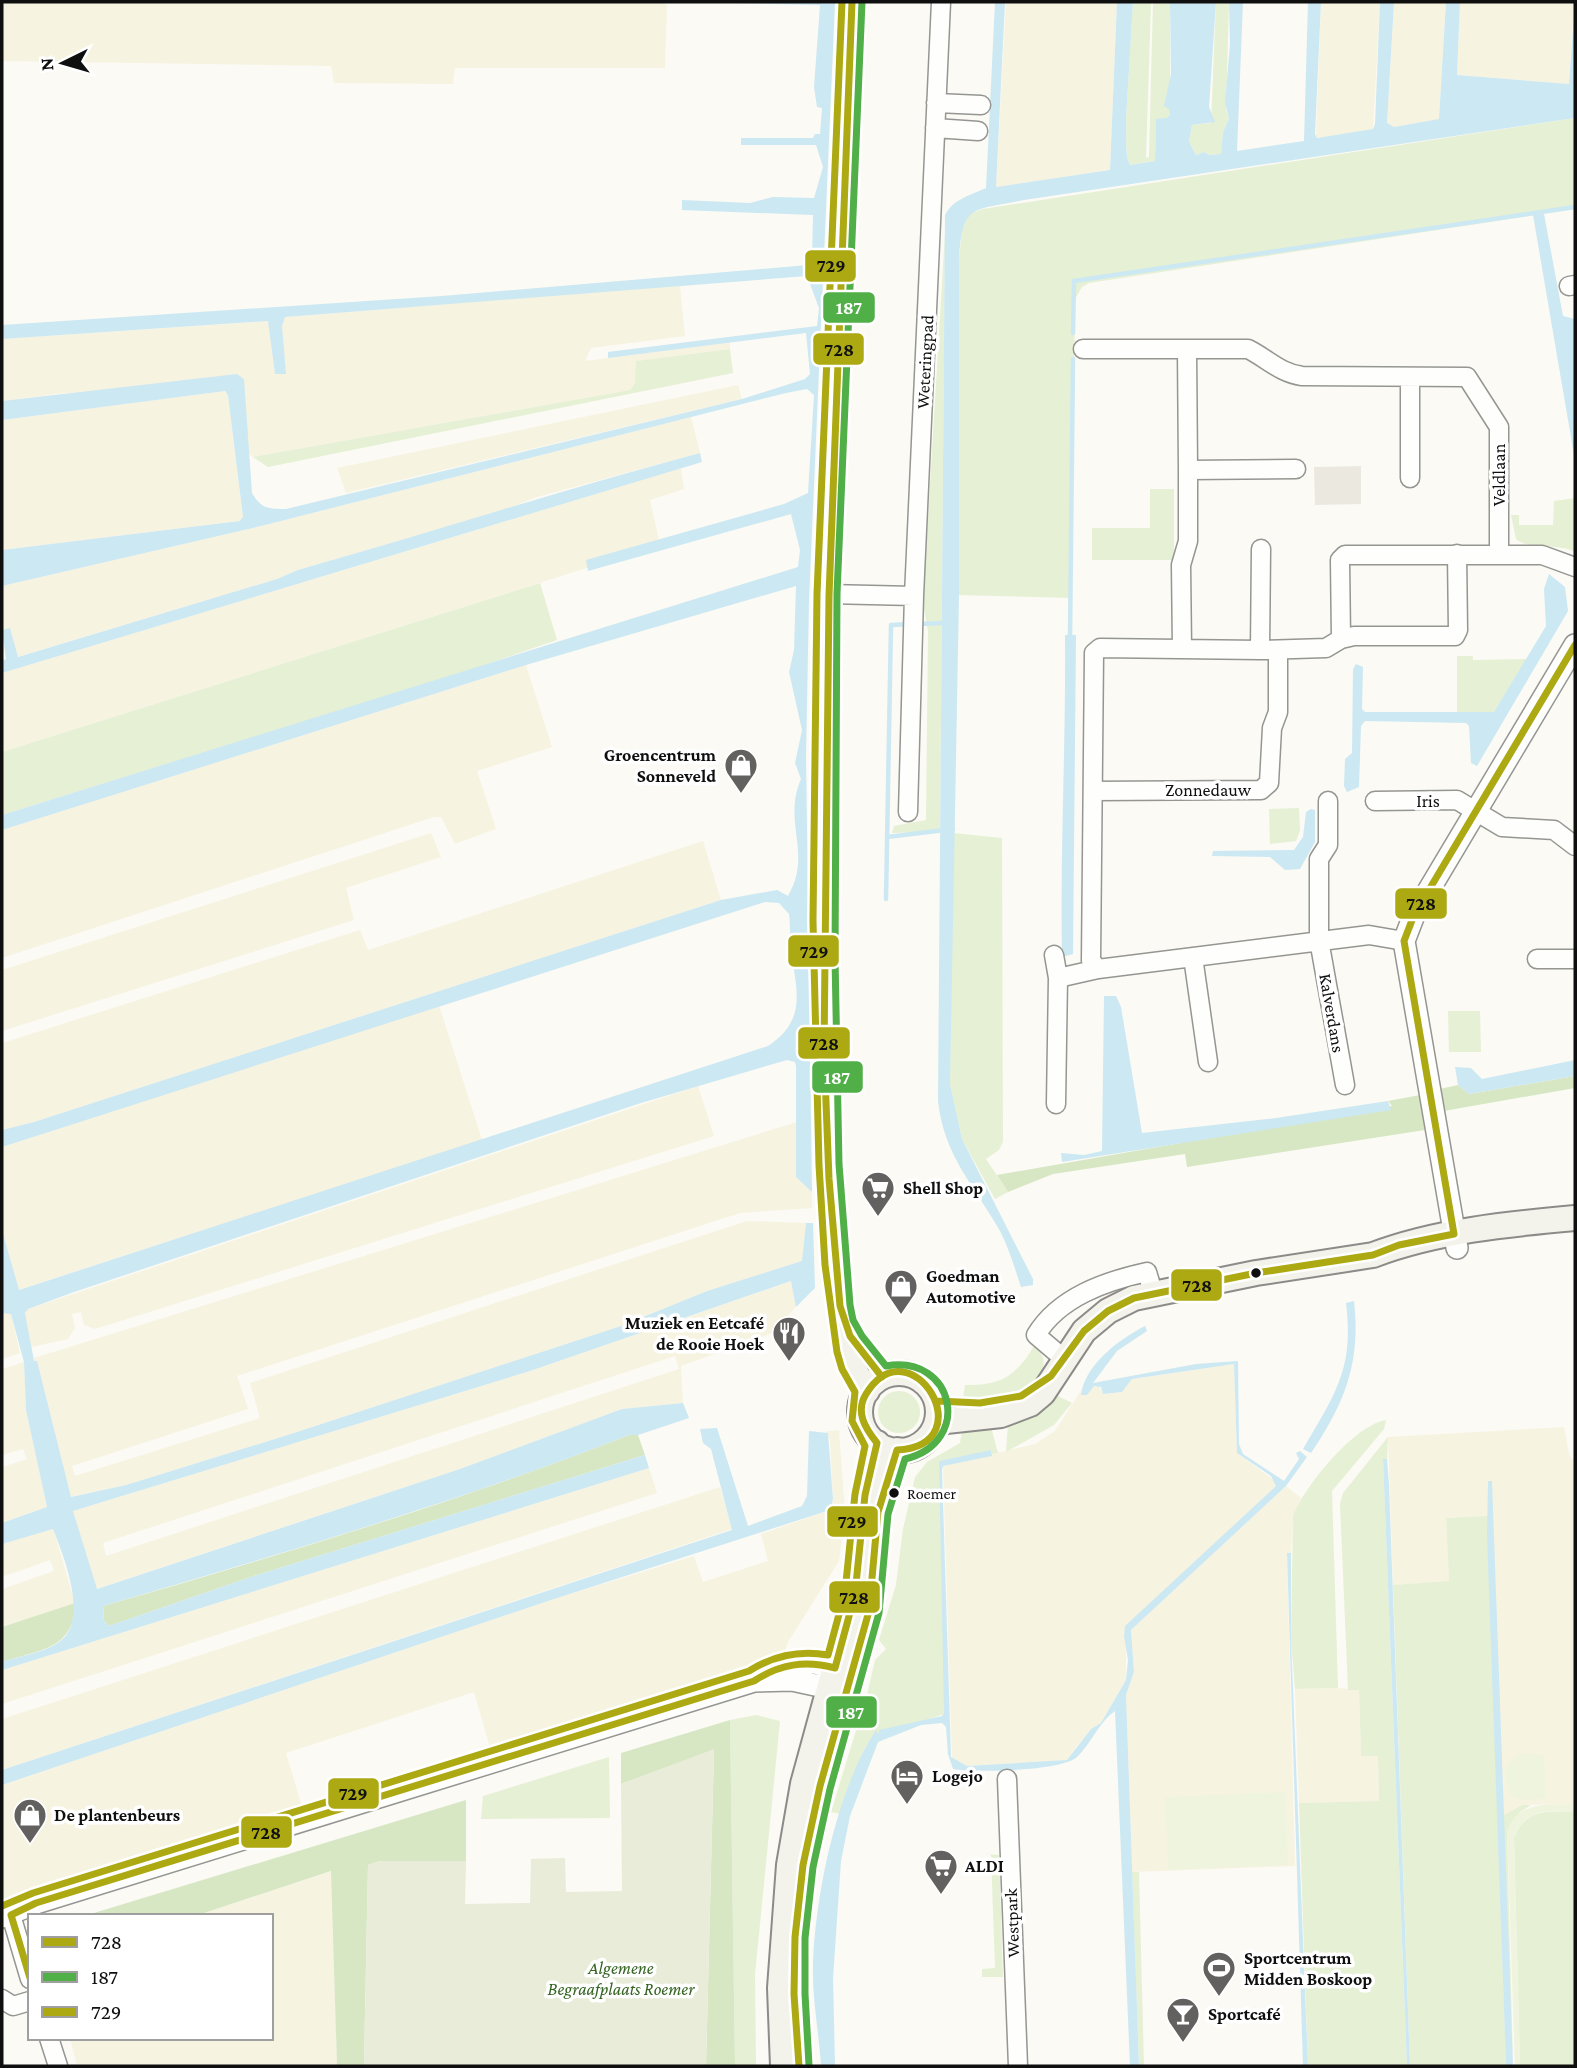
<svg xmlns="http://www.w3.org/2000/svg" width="1577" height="2068" font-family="'Crimson Pro',serif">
<rect width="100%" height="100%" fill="#fbfaf4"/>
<path fill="#f7f3e1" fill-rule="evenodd" d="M2 2H660L667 5 665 68H455L453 84 334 83 331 66 2 61Z
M1006 2H1117L1110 170 996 187Z
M1321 2H1380L1373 129 1332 138 1316 137Z
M1394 2H1446L1439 119 1394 127 1387 124Z
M1460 2H1574L1569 84 1457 75Z
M680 285 685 336 591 348 585 361 730 342V349L637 361 635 383 630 390 253 457 243 450 245 390 64 393 2 401V339L269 321 275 374H285L282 326 285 317Z
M738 385 742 399 346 493 337 468Z
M224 391 228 395 243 517 240 521 2 550V420Z
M691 417 700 453 537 497 499 512 298 570 277 579 17 657 10 628 2 630V586L261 526Z
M681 468 684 489 650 500 660 545 2 752V673Z
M526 665 552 747 477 771 496 829 455 844 441 817H434L2 958V830Z
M431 833 441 857 346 888 354 920 2 1031V970Z
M703 841 721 900 34 1122 2 1130V1043L360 930 368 950Z
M439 1005 482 1140 18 1290 2 1230V1147Z
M698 1086 714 1136 95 1329 84 1325 81 1312 72 1314 75 1328 68 1339 31 1347 25 1313 28 1309Z
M797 1122 796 1177 812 1192V1208L740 1213 237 1376 248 1409 72 1466 75 1476 260 1418 250 1383 747 1221 806 1223 803 1261 707 1291 621 1326 291 1434 126 1485 70 1497 68 1495 34 1358Z
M792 1281 796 1307 772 1333 681 1366 683 1403 622 1409 460 1469 96 1589 73 1511 530 1371ZM675 1356 679 1369 106 1556 103 1543Z
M7 1311 11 1314 20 1353 2 1359V1313Z
M24 1362 26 1410 47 1507 2 1523V1467L27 1459 23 1449 2 1455V1369Z
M1234 1364 1237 1453 1275 1481 1276 1486 1126 1626V1680L1101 1723 1091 1729 1073 1751V1756L1067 1760 967 1766 957 1763 952 1758 943 1466 1035 1444 1055 1431 1082 1389 1081 1393 1087 1395 1090 1389 1098 1385 1104 1394 1122 1392 1132 1379Z
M1564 1427 1569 1454 1575 1464V1804L1522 1805 1502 1816 1488 1516 1446 1518 1449 1581 1393 1585 1388 1437Z
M839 1430 845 1512 839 1561 788 1642 782 1660 491 1751 474 1692 286 1753 303 1810 2 1903V1785L551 1600 694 1556 703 1582 768 1561 761 1534 830 1510 833 1499 830 1440 828 1433 824 1432Z
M649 1468 657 1493 2 1704V1670Z
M1286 1486 1301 1498 1293 1516 1291 1553 1287 1555 1295 1866 1132 1872 1126 1695 1134 1672 1131 1630Z
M720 1487 732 1529 2 1770V1719Z
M53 1528 75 1603 2 1627V1589L54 1571 50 1560 2 1577V1544Z
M1338 1688 1359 1690 1361 1756 1378 1755 1379 1801 1299 1803 1295 1689Z
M332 1871 337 2066H77L70 2038H271V1916H195Z"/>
<path fill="#e6f0d5" d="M1133 2H1151L1146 158 1149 157 1153 2H1170V115L1167 119H1156L1155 161 1130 165C1124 151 1127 134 1126 119Z
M1216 2H1229L1226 110 1229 119 1223 132 1221 154 1209 155 1204 152 1196 155 1189 142 1192 125 1211 123Z
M1575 118V209L1089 283 1082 287 1075 299 1071 598 959 595V262L962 228 969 214 983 209Z
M945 233 940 831 892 833 894 826 926 820 928 631 923 603Z
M730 349 733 373 268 467 253 457 630 390 635 383 636 361Z
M1150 489H1174V560H1092V528H1150Z
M1575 498V552C1556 542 1530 551 1516 539L1511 515H1519V525H1553L1554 501Z
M540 583 557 640 461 673 2 815V752Z
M1457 656H1473V660L1527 659 1494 712H1457Z
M1299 808 1300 831 1296 841 1270 844 1269 809Z
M953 833 1002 838 1003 1142 999 1150 986 1159 1008 1192 995 1199 962 1139 950 1084Z
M1448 1011H1480L1481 1052H1449Z
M1034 1346C1057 1364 1034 1387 1014 1394 998 1400 979 1398 963 1398L965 1385C1001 1386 1016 1376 1034 1346Z
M878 1412a21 21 0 1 1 42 0a21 21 0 1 1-42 0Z
M1056 1395 1072 1403 1054 1425 1006 1452 1008 1423Z
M1386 1420 1384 1429 1332 1491 1338 1688 1295 1689 1291 1638 1293 1516C1305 1486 1353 1426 1386 1420Z
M963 1424 991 1427 998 1453 992 1454 991 1451 939 1461 945 1654 944 1714 880 1735 876 1731 864 1750 840 1814 831 1812 867 1695 875 1660 886 1649 879 1640 896 1585 903 1529 915 1477 927 1462 960 1443Z
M1388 1437 1387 1459H1383L1407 2066H1308L1299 1803 1379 1801 1378 1756H1361L1359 1690H1348L1340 1504 1343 1493Z
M1488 1516 1506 2066H1410L1393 1585 1449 1581 1446 1518Z
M756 1715 780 1721 755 1975 756 2066H735L730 1720Z
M609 1757 610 1818 481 1819 483 1796Z
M1522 1805H1531L1520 1812 1507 1832 1513 2066 1502 1816Z
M1575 1811V2066H1520L1514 1838C1527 1807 1546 1813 1575 1811Z
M978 1853 999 1855 1003 1977H982V1969L995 1968 991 1854Z
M1132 1872H1139L1144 2066H1139Z"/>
<path fill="#d7e7c4" d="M1575 1076V1088L1438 1112 1435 1090 1458 1085 1469 1094Z
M1420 1095 1425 1130 1187 1167 1185 1154 1053 1174 1008 1192 997 1175 1392 1106 1388 1101Z
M629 1435H638L645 1455 257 1575 109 1626 104 1621 103 1606C280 1555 458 1502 629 1435Z
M75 1603C75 1650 38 1650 2 1662V1627Z
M730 1720 735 2066H706L714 1750 621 1784V1753Z
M466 1800V1861H380L368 1865 364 2066H337L331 1871 195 1916H84Z"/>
<path fill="#e8ecd9" d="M714 1749 706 2066H364L368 1865 380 1861H466L465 1904 530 1903 531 1859 565 1858 566 1892 622 1891 621 1784Z"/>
<path fill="#eff4df" d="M1532 1753 1544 1756 1546 1799C1514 1800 1507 1804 1505 1768L1519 1754Z
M1286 1792 1288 1865 1168 1870 1165 1797Z
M1575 1804V1811C1546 1813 1527 1806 1514 1838L1520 2066H1515L1507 1832C1518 1800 1547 1805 1575 1804Z"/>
<path fill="#ebe8e0" d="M1361 466V504L1315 505 1314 467Z"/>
<path fill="#cce8f3" d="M691 2H835L809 600 806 756 812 1192 796 1177V1066L795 1062 787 1060 641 1103 74 1292 28 1309 25 1313 34 1361H37L71 1497 126 1485 291 1434 621 1326 707 1291 802 1261 806 1223H813L815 1288 796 1307 791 1281 530 1371 73 1511 97 1589 460 1469 622 1409 683 1403 689 1418 638 1435H629C458 1502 280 1554 103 1606L104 1621 109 1626 257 1575 645 1455 649 1468 2 1670V1662C19 1656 44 1653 59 1642 90 1621 64 1557 53 1529L2 1544V1523L47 1507 26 1410 24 1362 11 1314 2 1313V1230L19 1290 768 1046C807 1020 797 991 791 952 789 940 791 927 789 914L779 903 765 902 2 1147V1130L34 1122 721 900 777 890 788 896C813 853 782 823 801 779L795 763 802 730 789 672 794 650 796 586 526 665 2 830V815L798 567 800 550 791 514 588 571 586 560 784 504 808 493 814 395 807 389 786 393 261 526 2 586V550L240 521 243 517 228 395 225 391 2 420V401L237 374 244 379 252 493C261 509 268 509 286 509L742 399 805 379 810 374 806 333 608 358V352L817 326 819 308 807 276 285 317 282 326 286 374H275L268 321 2 339V325L442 296 808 265 812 259 813 215 682 210V200L750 203 773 197 814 198 823 167 816 145H741V138H813L815 134H820L822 108 817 107 814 87 820 5Z
M995 2H1005L996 187 1110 170 1117 2H1133L1126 119C1127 133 1124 153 1130 165L1155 161 1156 119 1167 118 1170 115 1169 109 1164 106 1171 74 1170 2H1216L1209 107 1215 122 1192 125 1189 142 1196 155 1204 152 1209 155 1221 154 1223 132 1229 119 1225 103 1230 44 1229 2H1243L1237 151 1304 141 1308 2H1321L1315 134 1317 138 1373 129 1375 124 1380 2H1394L1387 123 1394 127 1439 119 1446 2H1460L1457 75 1569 84 1575 2V118L1024 200C971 211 962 203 959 262V595L950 1084 962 1139 1033 1279V1285L1021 1287C1015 1269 1009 1248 1000 1231 974 1185 944 1156 938 1101L945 215C953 199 971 195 986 188Z
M1544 214 1563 316 1575 319V461L1533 215Z
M700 453 702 462 2 673V661L6 659 2 630 10 628 18 657 277 579 298 570C432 532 565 489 700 453Z
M1549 574 1565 587 1568 611 1477 766 1471 763 1469 726 1466 723 1365 721 1361 726 1359 787 1347 792 1344 786 1345 759 1352 753 1353 669 1356 664 1363 667 1362 709 1365 712H1494L1546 626 1544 589Z
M1065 635H1076L1073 954 1062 957C1060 850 1066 742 1065 635Z
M1311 809 1315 810V842L1300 869 1285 870 1270 857 1212 856 1213 851 1294 850 1303 837 1306 812Z
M1104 996H1116L1121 1007 1142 1133 1276 1118 1388 1101 1391 1110 1062 1162 1061 1153 1084 1155 1102 1151Z
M1575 1060V1076L1469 1094 1458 1085 1455 1067 1471 1068 1482 1079Z
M1354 1301C1361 1362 1345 1403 1311 1453L1303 1449C1336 1393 1354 1368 1346 1303Z
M1145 1326 1147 1331 1117 1351 1093 1383 1196 1364 1238 1361 1239 1444 1243 1454 1284 1481 1299 1459 1296 1453 1300 1451 1307 1457 1286 1486 1131 1630 1134 1672 1126 1695 1139 2066H1130L1115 1711C1099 1722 1091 1744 1077 1757 1062 1771 975 1773 953 1769L948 1754 946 1727 942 1723 921 1725 878 1742 850 1816 841 1861 833 1978 835 2066H821C819 2033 812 1999 813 1965 815 1895 837 1789 876 1730L879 1734V1730L942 1716 944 1713 939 1461 991 1450 992 1456 943 1466 942 1470 951 1757 967 1766 1067 1760 1091 1729 1101 1723 1126 1680 1128 1660 1124 1636 1125 1626 1276 1486 1271 1476 1237 1453 1234 1364 1132 1379 1122 1392 1103 1394 1101 1387 1094 1386 1087 1395H1081C1085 1364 1120 1339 1145 1326Z
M717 1428 748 1526 802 1506 807 1496 809 1431 828 1433 833 1499 830 1510 551 1600 2 1785V1770L732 1530 711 1449 703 1443 700 1429Z
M1383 1459H1387L1389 1485 1410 2066H1407Z
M1488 1481H1492L1513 2066H1506L1487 1535Z
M1287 1553H1291V1638L1308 2066H1303Z"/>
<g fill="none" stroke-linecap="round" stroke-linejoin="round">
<path stroke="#cce8f3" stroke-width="4.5" d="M1073 333 1074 281 1575 207
M919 624 943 623
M1070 638 1073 359
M887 837 953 829
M886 899 891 625 911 624"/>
<defs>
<path id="minor" d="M936 103 981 105
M935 128 978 131
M1569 286 1575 285
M1083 349H1248C1268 359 1280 373 1302 376L1467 377 1499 427V555
M1187 350 1188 470 1296 469
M1410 478V377
M827 594 914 596 941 2
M1341 639 1340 560 1345 555H1542L1575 567
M1182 649 1181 565 1188 541V470
M1260 650 1261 549
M1093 791 1261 790 1269 783 1272 728 1278 712V650
M1328 801V845L1319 859V940L1345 1085
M1375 801 1457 800 1502 827 1554 830 1575 846
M908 812 914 596
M1054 955 1058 978 1098 969 1369 935 1404 941
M1193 957 1208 1062
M1537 959H1575
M1098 969 1091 961 1094 653 1100 648 1260 650 1326 648 1341 639 1354 636H1455L1458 630 1457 554
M1056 1104 1058 978
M1063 1358 1036 1335C1059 1297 1106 1281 1147 1272L1153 1292
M1007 1779 1018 2066
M11 1915 30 1979
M2 1999 13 2006 30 2001
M49 2038 58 2066"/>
<path id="tertiary" d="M1457 1248 1404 941 1414 915 1575 645
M761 1675C787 1656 824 1658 847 1679
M2 1917 36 1903 754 1681 792 1680 829 1688 843 1684"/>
<path id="secondary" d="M852 2 827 594 823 921 829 1165 835 1264 847 1349 851 1364 867 1391
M860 1412a39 39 0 1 1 78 0a39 39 0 1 1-78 0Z
M937 1422 1001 1415 1030 1404 1043 1393 1084 1331 1108 1311 1134 1298 1256 1273 1373 1255C1436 1231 1508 1224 1575 1218
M881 1498 897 1450
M830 1751 869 1611 872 1579
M783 2066 780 1988 789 1865 803 1784 855 1594 865 1495 877 1443"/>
</defs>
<use href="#minor" stroke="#959592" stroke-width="21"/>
<use href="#tertiary" stroke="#959592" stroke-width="24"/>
<use href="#secondary" stroke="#8c8b89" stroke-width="28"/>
<use href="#minor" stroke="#fefefd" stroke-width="18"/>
<use href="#tertiary" stroke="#fefefd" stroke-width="21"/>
<use href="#secondary" stroke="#f4f3eb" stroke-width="24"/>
<defs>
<path id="bus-1" d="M852 2 829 596 824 1051 829 1179 840 1306 850 1336 882 1377
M937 1401 980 1403 1021 1396 1051 1376 1084 1331 1108 1311 1134 1298 1256 1273 1373 1255 1399 1245 1454 1234 1404 941 1414 915 1575 645
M30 1978 11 1915 36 1903 754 1681C780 1664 805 1660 835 1668L855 1594 865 1495 877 1443C865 1428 855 1412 866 1394 910 1322 986 1445 897 1450L878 1512 869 1611 820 1786 803 1865 795 1937 794 1994 799 2066"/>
<path id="bus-2" d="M809 2065 805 1994V1938L813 1867 830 1789 879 1613 888 1514 905 1459C973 1443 955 1354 886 1366L862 1336 853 1320 850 1305 839 1164 835 958 837 594 862 2"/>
<path id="bus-3" d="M2 1906 33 1893 749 1671C774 1655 799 1650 828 1655L845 1592 855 1494 865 1446 852 1421 855 1392 842 1369 837 1352 825 1265 819 1165 813 921 817 594 842 2"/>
</defs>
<use href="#bus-1" stroke="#fff" stroke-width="12"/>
<use href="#bus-2" stroke="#fff" stroke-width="12"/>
<use href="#bus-3" stroke="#fff" stroke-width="12"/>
<use href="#bus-1" stroke="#aca913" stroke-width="7"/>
<use href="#bus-2" stroke="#50af46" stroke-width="7"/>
<use href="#bus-3" stroke="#aca913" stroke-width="7"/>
</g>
<defs>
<symbol id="shop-pin" viewBox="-11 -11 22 30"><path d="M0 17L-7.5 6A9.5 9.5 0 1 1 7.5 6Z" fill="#62615f" stroke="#fff"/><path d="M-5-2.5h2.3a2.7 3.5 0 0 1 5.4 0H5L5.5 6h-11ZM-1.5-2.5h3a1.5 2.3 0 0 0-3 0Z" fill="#fff"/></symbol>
<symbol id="supermarket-pin" viewBox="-11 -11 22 30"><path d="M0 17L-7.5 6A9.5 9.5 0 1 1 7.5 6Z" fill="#62615f" stroke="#fff"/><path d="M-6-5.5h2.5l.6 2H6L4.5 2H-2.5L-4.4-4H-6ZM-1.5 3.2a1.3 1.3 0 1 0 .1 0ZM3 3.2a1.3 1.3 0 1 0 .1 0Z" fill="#fff"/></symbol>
<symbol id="restaurant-pin" viewBox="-11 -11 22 30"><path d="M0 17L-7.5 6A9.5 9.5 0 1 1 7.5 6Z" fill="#62615f" stroke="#fff"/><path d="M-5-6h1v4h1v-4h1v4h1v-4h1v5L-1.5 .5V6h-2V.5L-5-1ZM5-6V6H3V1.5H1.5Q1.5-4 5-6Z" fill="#fff"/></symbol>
<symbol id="hotel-pin" viewBox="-11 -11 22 30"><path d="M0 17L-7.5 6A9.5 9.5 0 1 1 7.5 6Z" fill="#62615f" stroke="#fff"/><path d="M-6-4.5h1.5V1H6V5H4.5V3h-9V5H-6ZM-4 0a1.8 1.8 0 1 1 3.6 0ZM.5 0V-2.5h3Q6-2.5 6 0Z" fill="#fff"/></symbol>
<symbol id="stadium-pin" viewBox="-11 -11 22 30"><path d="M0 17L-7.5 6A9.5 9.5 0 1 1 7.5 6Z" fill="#62615f" stroke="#fff"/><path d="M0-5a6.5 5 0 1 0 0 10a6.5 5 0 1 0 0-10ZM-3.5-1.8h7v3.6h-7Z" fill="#fff"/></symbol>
<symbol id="bar-pin" viewBox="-11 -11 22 30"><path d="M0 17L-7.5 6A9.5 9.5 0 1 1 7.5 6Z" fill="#62615f" stroke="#fff"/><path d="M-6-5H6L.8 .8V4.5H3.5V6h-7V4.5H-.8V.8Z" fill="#fff"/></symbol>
</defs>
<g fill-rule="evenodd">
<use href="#shop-pin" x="722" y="746" width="38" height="52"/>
<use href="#supermarket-pin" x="859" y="1169" width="38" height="52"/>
<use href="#shop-pin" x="882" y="1267" width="38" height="52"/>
<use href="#restaurant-pin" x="770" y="1314" width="38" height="52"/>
<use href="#hotel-pin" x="888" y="1757" width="38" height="52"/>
<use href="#shop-pin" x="11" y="1796" width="38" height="52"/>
<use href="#supermarket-pin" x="922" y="1847" width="38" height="52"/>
<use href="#stadium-pin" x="1200" y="1949" width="38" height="52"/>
<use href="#bar-pin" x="1164" y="1995" width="38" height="52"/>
</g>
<g fill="#0f0f0f" stroke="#fff" stroke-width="2.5">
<circle cx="1256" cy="1273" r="6"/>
<circle cx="894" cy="1493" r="6"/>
</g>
<g text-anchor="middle" stroke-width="7" stroke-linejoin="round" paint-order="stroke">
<g font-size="16" fill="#0f0f0f" stroke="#fff" text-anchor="start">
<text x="907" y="1499">Roemer</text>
</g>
<g font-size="18" fill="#0f0f0f" stroke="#fff">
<text transform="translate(925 362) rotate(-87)" y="6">Weteringpad</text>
<text transform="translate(1499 475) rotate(-90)" y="6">Veldlaan</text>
<text x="1208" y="796">Zonnedauw</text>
<text x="1428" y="807">Iris</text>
<text transform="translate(1332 1013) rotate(80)" y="6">Kalverdans</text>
<text transform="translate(1012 1923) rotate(-92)" y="6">Westpark</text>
</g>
<g font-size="18" font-weight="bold" fill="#0f0f0f" stroke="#fff" text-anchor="start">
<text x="716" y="761" text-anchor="end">Groencentrum<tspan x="716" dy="21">Sonneveld</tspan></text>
<text x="903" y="1194">Shell Shop</text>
<text x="926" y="1282">Goedman<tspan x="926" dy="21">Automotive</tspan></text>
<text x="764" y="1329" text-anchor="end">Muziek en Eetcafé<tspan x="764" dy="21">de Rooie Hoek</tspan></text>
<text x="932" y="1782">Logejo</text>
<text x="54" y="1821">De plantenbeurs</text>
<text x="965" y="1872">ALDI</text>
<text x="1244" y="1964">Sportcentrum<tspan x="1244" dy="21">Midden Boskoop</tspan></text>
<text x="1208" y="2020">Sportcafé</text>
</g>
<g font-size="18" font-style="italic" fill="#346322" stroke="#fff">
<text x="621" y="1974">Algemene<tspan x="621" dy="21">Begraafplaats Roemer</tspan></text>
</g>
</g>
<g stroke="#fff" stroke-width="2.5">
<rect x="804" y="249" width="53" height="34" rx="7" fill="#aca913"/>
<rect x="822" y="291" width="54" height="33" rx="7" fill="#50af46"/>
<rect x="812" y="332" width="53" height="34" rx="7" fill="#aca913"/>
<rect x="1394" y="887" width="54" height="33" rx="7" fill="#aca913"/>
<rect x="787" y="934" width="53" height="34" rx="7" fill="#aca913"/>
<rect x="797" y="1026" width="54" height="34" rx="7" fill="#aca913"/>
<rect x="811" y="1060" width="53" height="34" rx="7" fill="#50af46"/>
<rect x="1170" y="1268" width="53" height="34" rx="7" fill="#aca913"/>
<rect x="826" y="1505" width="53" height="33" rx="7" fill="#aca913"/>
<rect x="828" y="1580" width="53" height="34" rx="7" fill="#aca913"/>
<rect x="825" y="1695" width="53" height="34" rx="7" fill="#50af46"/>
<rect x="327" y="1777" width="53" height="33" rx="7" fill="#aca913"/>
<rect x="240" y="1815" width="53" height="34" rx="7" fill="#aca913"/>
</g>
<g font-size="19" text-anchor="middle" font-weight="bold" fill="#fff">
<text x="849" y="314">187</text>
<text x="837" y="1084">187</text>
<text x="851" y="1719">187</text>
</g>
<g font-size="19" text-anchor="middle" font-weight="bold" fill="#111">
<text x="831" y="272">729</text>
<text x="839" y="356">728</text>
<text x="1421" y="910">728</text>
<text x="814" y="958">729</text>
<text x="824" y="1050">728</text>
<text x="1197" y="1292">728</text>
<text x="852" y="1528">729</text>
<text x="854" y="1604">728</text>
<text x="353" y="1800">729</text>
<text x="266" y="1839">728</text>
</g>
<rect width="1577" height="2068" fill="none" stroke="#0f0f0f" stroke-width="7"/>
<rect x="28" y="1914" width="245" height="126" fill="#ffffff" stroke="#9f9f9f" stroke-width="2"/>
<rect x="42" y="1937" width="35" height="10" fill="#aca913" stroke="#9f9f9f" stroke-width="2"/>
<text x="91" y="1949" font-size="21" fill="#0f0f0f">728</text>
<rect x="42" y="1972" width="35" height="10" fill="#50af46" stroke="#9f9f9f" stroke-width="2"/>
<text x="91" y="1984" font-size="21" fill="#0f0f0f">187</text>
<rect x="42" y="2007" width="35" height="10" fill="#aca913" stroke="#9f9f9f" stroke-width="2"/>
<text x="91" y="2019" font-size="21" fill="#0f0f0f">729</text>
<g transform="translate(63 63) rotate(265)" stroke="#ffffff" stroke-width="5" paint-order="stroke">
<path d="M0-5L12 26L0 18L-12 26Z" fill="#0f0f0f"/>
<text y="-10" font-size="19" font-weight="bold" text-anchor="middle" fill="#0f0f0f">N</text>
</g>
</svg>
